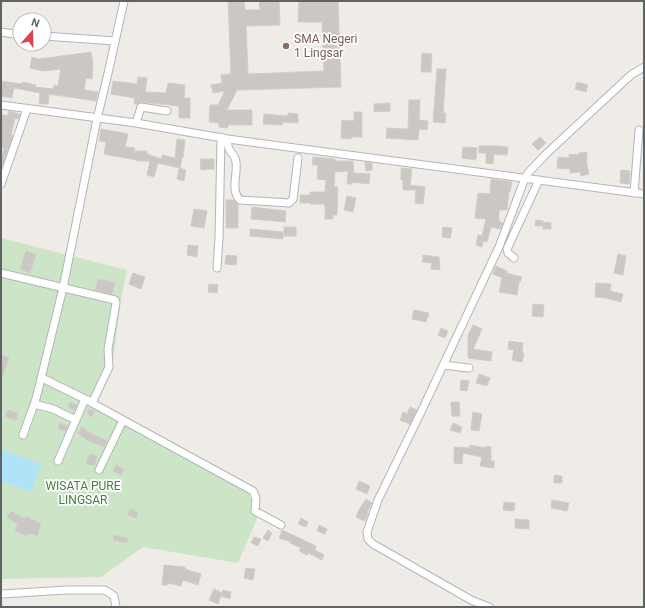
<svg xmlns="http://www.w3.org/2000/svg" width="645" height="608" font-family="Roboto,sans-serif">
<rect width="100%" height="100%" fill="#efece7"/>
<path fill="#cbe5c6" d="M1 238 127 270 121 299 114 354 87 405 248 491 258 516 238 563 143 547 101 577 1 579Z"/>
<path fill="#afe4f8" d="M1 450 41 464 31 492 1 481Z"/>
<path fill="#cbc7c4" stroke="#d4cdc6" d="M228 1H244L245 10H260L259 1H279L280 25 246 26 248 74 324 71 322 22H298L299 1H338L341 87 237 90 227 110H252V125H228V128L219 127V123L209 122 210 105H218L225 91 213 93 211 85 222 83 221 75 231 74Z
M91 52 93 64 92 79 86 78 84 90 98 92 96 101 49 94 48 104H39L40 93 14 88 12 98 1 96V81L22 84 23 82 36 85 35 87 53 89 54 85 58 86 61 69 44 71 30 68 32 57 39 59Z
M422 53 432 54 431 72H421Z
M437 69H446L443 113H446L445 123 433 122Z
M138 77 147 78 145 92 166 93 168 83 185 85 184 98H190V118H179V106L142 102 137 104H134L135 98 111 94 113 81 137 84Z
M577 82 588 85 586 92 575 89Z
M409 100H420L419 120 428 121 427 130 419 129 418 140 386 138 387 128 408 129Z
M390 103V111L374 112V104Z
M9 111 20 114 18 119 15 118 11 135 13 136 1 169V157L4 148 1 147V114L7 116Z
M354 112H362V137H351V139L341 138 342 120 354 121Z
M288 113 298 114V123L283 122 282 125 263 124 264 114 288 116Z
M101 129 128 134 125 147 135 148 134 151H147V154L162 159V155L175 158 177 139 185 140 183 158 182 157 180 168 158 163 154 177 147 175 150 161H137V160L104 154 106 142 99 141Z
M540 137 546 143 538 150 532 144Z
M479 146H498L508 147 507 155 494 154 493 164 486 163V153H479Z
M463 147 477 148 476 160 462 158Z
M587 152V159H586L589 174 581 176 580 172 570 173V169L557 168 558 157 569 158V154L580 155 579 153Z
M313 157 335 159V161H353L354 173 370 174 369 184 352 182V184H347L348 171 335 172 334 187H338L337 215H333V219H325V204H310V203H300V195H310V192H325L326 180 317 179 318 165H312Z
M200 159H214V169L201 170Z
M365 162 372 163V170L366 171Z
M179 168 186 170 184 181 177 179Z
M401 168 412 169 410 185 425 187 423 204 415 203 416 190H403V180H401Z
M621 170 630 171 629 184 620 183Z
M491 179 512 182 510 192 509 191 507 210H499V221L503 223 500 229 491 227 487 242 483 241 482 247 476 245 478 235 482 236 486 219 475 218 478 193 490 194Z
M347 196 356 198 353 212 344 210Z
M226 200H234L238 204V228H226Z
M252 207 286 211 285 222 251 219Z
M194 209 207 211 204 228 191 226Z
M536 220 543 221 542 226H535Z
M543 222 551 223V229H543Z
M284 227H296V236H284Z
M443 227 452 228 450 238 442 237Z
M250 229 283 232V239L250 236Z
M188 245 198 246 197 257 187 255Z
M26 251 36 254 30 273 20 269Z
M618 254 626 256 623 275 614 273Z
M226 255 237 256 236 265 225 264Z
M423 255 439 257 440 270 431 269 432 263 422 262Z
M496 266 507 271 506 273 522 277 520 282H519L517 295 499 292 502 278 493 274Z
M133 273 145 277 141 289 129 284Z
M98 279 115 283 112 294 95 290Z
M596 283 611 284 610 291 623 294 621 302 606 298 595 297Z
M209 284 218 285 217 293 208 292Z
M533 304 544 305 543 317 532 316Z
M414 310 429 313 426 322 412 319Z
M473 325 482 329 473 349 492 352 491 361 468 358V335Z
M441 328 448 331 445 338 438 335Z
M509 341 523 343 522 353H524L522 362 512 360 514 350 508 349Z
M1 355 9 358 2 378H1Z
M479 374 490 378 487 386 476 383Z
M461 380 469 381 467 391 460 390Z
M70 402 77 405 75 410 68 407Z
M451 402H459L460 416H452Z
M410 407 417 410 410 424 400 420 403 412 407 414Z
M89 409 95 411 92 417 87 414Z
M7 410 18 413 16 420 5 417Z
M473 412 482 414 479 431 471 430Z
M60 423 68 426 65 431 58 429Z
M453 423 462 427 460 433 450 430Z
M81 427 86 429V431L107 441 104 447 85 439 86 438 78 434Z
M470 445 485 448V446L491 447V461H494V468L480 466 482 457 463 453 462 464 454 463V447L470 448Z
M90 454 97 457 94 466 86 463Z
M116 465 124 469 121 475 113 471Z
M554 475 562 476V483H554Z
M359 481 370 486 367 494 356 489Z
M366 499 372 503 367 513H368L365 521 356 517 359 510Z
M552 500 569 503 567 511 551 508Z
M504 502 515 503 514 511 503 510Z
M130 509 138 512 136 518 128 515Z
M11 511 24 519 26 516 41 524 37 536 28 533 27 536 15 531 18 524 7 517Z
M301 518 308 522 306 527 298 524Z
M515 519 529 520V529L515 528Z
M319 525 327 529 325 534 317 531Z
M268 530 272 533 268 541 263 538Z
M282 530 316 546 315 550 324 555 322 560 308 553 307 555 299 551 301 548 290 543 291 542 279 538Z
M114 535 128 538 127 543 113 540Z
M254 537 261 539 258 546 251 543Z
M164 565 185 567V569L201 574 198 585 183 580 181 586 168 583V585H162Z
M246 568 255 569 253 580 244 578Z
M214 589 222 593 218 604 209 600Z
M223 590 231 592 230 599 221 596Z"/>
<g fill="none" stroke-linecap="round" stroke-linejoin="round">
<defs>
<path id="minor" d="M1 32 20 35
M44 36 115 41
M1 105 136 123 228 139 644 194
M136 123 141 107 167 111
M228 139C226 153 235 152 236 162 238 174 230 190 240 200L289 203 293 199 298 158
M1 184 27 109
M634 193 639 130
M514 258 508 253 507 249 539 180
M217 268 219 238 221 137
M1 273 115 300 116 303 108 349 109 367 92 403 253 491 256 498 255 511 281 525
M443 365 469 368
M42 378 89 401
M34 404 53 409 76 420
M23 435 36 399 63 288 97 119 109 69 124 1
M58 461 85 399
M99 470 123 420
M1 594 67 590H105L114 596 116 607
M489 607 471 600 373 544 368 539 367 532 378 500 422 410 499 247 525 178 528 173 545 155 604 100 631 75 644 67"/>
</defs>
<use href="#minor" stroke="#b2b5b8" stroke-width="9"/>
<use href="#minor" stroke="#fff" stroke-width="7"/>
</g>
<circle fill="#8d6e63" stroke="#fff" stroke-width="1.5" cx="286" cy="46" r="4"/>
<g text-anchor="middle" stroke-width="3.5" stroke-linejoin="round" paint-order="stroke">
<g font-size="12" fill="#785e54" stroke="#fff" text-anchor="start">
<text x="294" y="43">SMA Negeri<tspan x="294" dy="14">1 Lingsar</tspan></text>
</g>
<g font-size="12" fill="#43803c" stroke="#fff">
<text x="83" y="490">WISATA PURE<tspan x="83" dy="14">LINGSAR</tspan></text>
</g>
</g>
<rect width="645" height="608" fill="none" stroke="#5f6366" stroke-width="4"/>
<g transform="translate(32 32) rotate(20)"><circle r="19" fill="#ffffff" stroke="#bfc1c2"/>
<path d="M0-3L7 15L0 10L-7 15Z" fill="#dc414e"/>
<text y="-6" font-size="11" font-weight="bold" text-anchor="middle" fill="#5f6366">N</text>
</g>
</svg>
